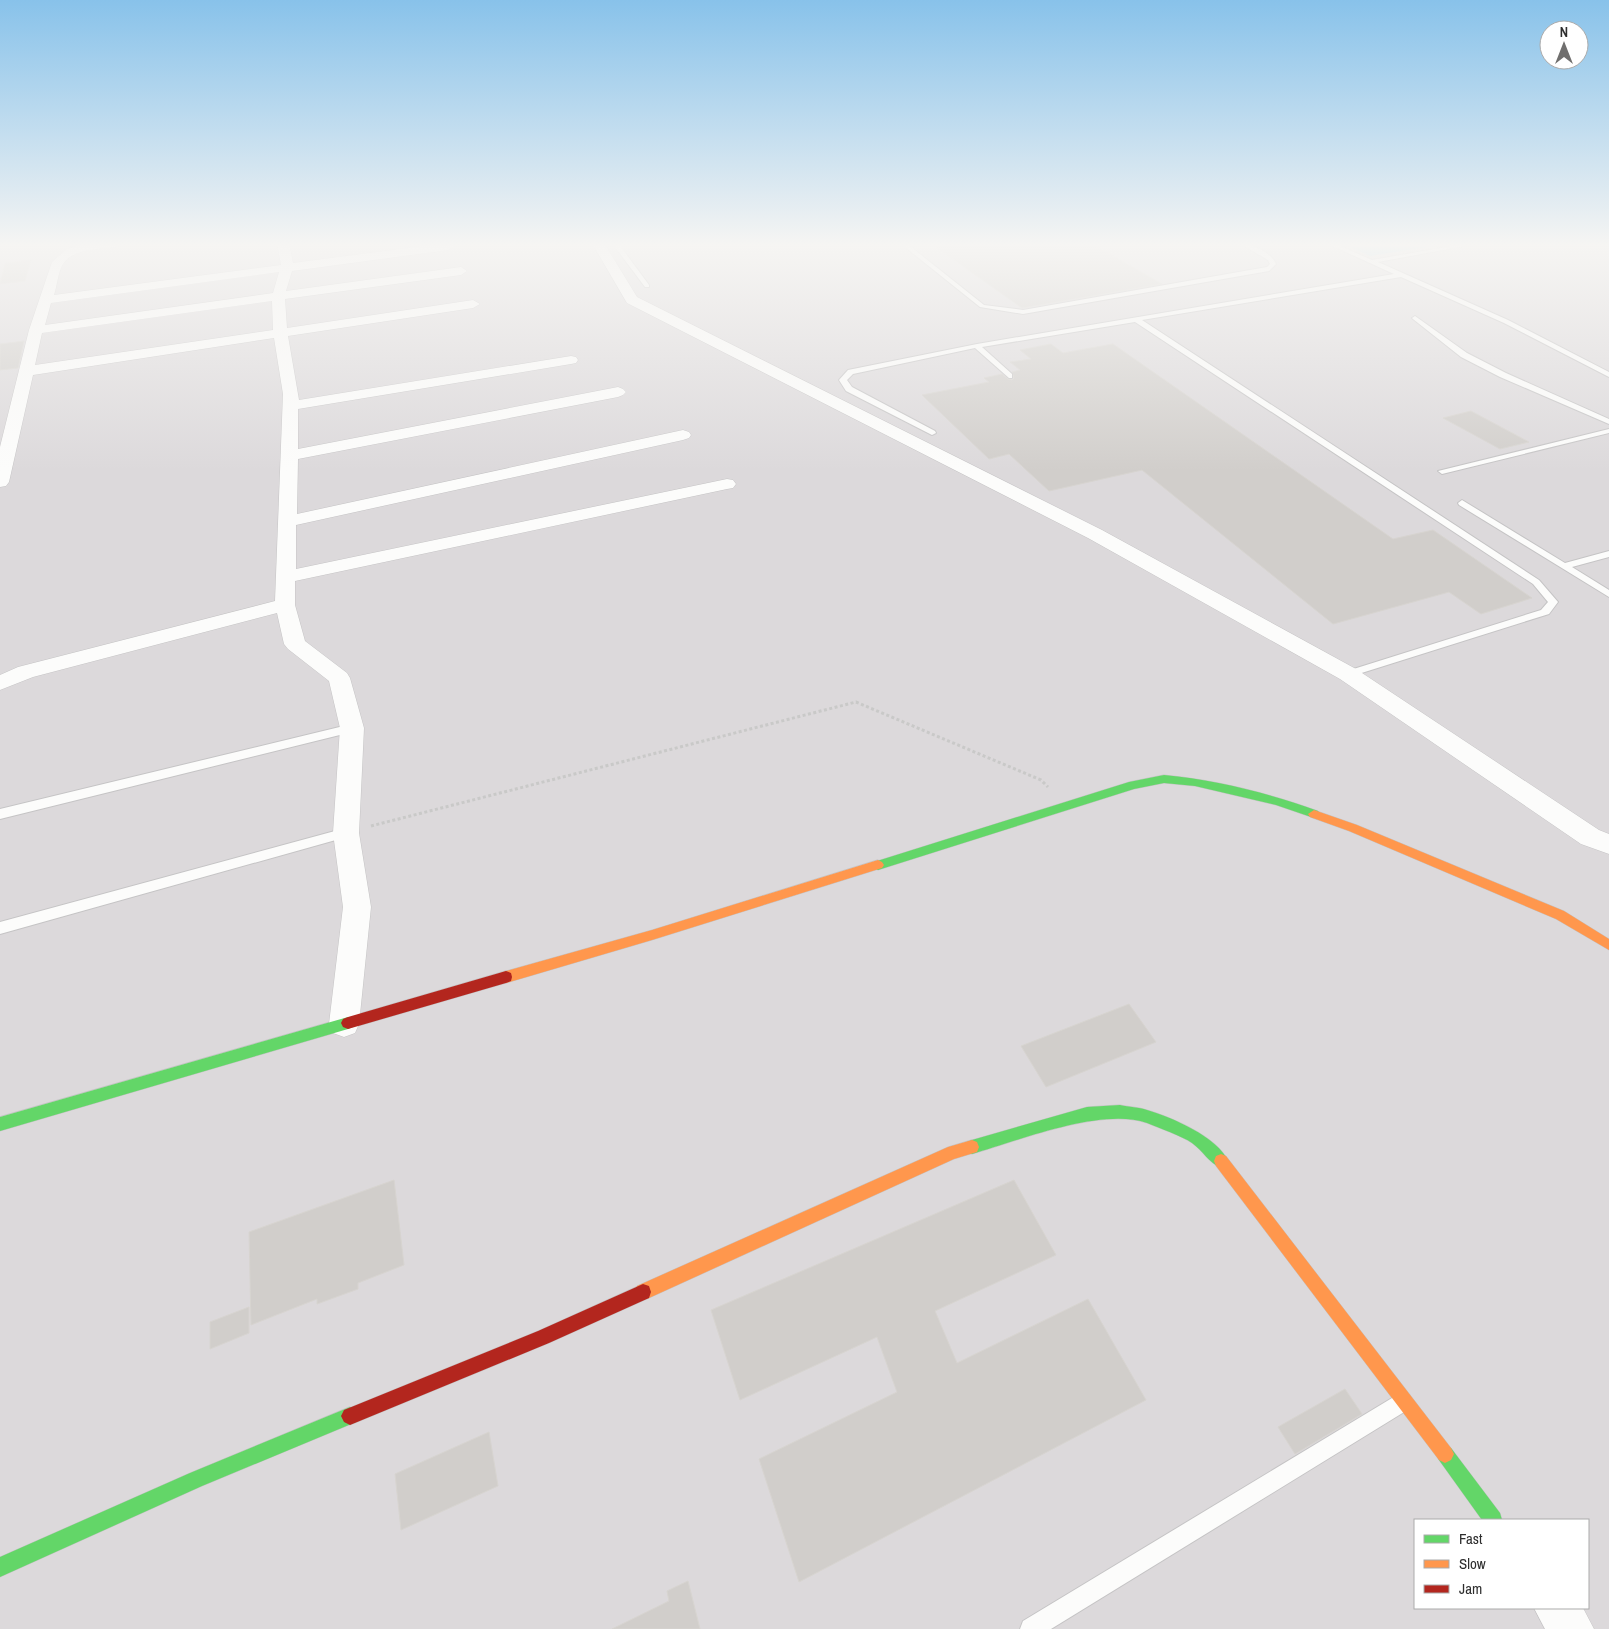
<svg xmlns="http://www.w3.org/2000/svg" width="1609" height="1629" font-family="'Archivo Narrow',sans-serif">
<rect width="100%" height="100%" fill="#ece8e4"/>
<path fill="#dcd9db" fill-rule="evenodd" d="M0 243H1609V1629H0ZM1415 1520H1588V1608H1415Z"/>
<path fill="#99d6ec" d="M1341 243H1453L1370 256Z"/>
<path fill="#d1cecb" stroke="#d7d4d0" d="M930 243H1091L1162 284 1022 308Z
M31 260 25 281 0 284 5 263Z
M24 341 18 368 0 370V344Z
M1051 344 1063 353 1113 344 1393 539 1433 530 1532 598 1481 614 1449 592 1333 624 1142 470 1049 491 1009 454 989 459 922 395 989 382 984 378 1002 374 1008 379 1012 380 1014 378 1012 372 1020 370 1010 362 1031 359 1020 350Z
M1471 411 1529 442 1500 449 1443 418Z
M1129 1004 1156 1042 1046 1087 1021 1046Z
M394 1180 404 1265 358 1283V1289L317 1304V1299L251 1325 249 1232Z
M1014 1180 1056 1255 935 1311 957 1363 1088 1299 1146 1400 799 1582 759 1459 897 1392 877 1337 740 1400 711 1310Z
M249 1307V1333L210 1349V1322Z
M1345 1389 1362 1414 1295 1454 1278 1427Z
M489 1432 498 1486 401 1530 395 1474Z
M688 1581 700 1629H612L669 1601 667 1591Z"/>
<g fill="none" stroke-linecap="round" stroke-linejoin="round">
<defs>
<path id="lane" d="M612 243H618L649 285V287H645Z
M900 243H906L984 305 1023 310 1267 267 1270 264 1268 260 1239 243C1251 243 1272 253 1276 264L1269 271 1023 314 980 307Z
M1326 243H1333L1372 260 1469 243H1481L1378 262 1508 320 1609 372V377L1504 323 1401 277 1142 320 1539 580 1558 602 1549 614 1352 676H1344L1343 674 1344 672 1541 610 1548 602 1533 584 1135 322 982 347 1012 374V378H1009L975 348 853 374 847 380 852 387 935 431 936 433 932 435 846 391 839 380 848 370 977 344 1394 274Z
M1415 316 1467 353 1506 373 1609 419V424L1500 377 1461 357 1413 319 1412 318Z
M1609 429V433L1442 474 1438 471Z
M1462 500 1565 563 1609 551V557L1572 567 1609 590V597L1459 505 1458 503Z
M352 724 356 725 358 728 356 731 0 819V809Z
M346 828 350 830 352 833 350 836 0 934V922Z
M1402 1392 1409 1395 1412 1402 1409 1409 1051 1629H1020L1023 1621Z"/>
<path id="street" d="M88 243H121L119 246C102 250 74 247 63 264 58 272 57 286 54 295L281 265 277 243H289L293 263 446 243H452L454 246 448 250 292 271 286 291 461 267 467 271 461 275 285 299 287 328 473 300 480 304 473 308 288 336 299 400 571 356 576 357 578 360 576 363 571 364 298 409V449L618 387 623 389 626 392 623 395 618 397 298 459 297 514 683 430 689 432 691 435 689 438 683 440 296 525V569L727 479 733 480 736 484 733 488 727 489 295 581V605L305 641 347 673 350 678 364 728 359 833 371 907 359 1024 355 1033 344 1037 333 1033 329 1024 343 907 333 833 340 728 329 681 288 649 284 644 277 613 33 677 0 690V675L18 667 275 601 283 394 274 338 33 375 9 482 6 486 0 487V447L29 330 52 262 67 249ZM279 272 273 293 45 325 51 303ZM272 301 273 330 35 365 42 333Z
M592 243H604L637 297 1102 530 1356 669 1599 830 1609 834V854L1581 844 1340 679 1088 538 627 303Z
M1534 1608H1583L1594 1629H1545Z"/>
<path id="fast" d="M1164 775C1217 780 1268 793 1318 811L1320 814 1314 818 1276 805 1195 786 1164 783 1134 789 878 870 874 868 872 865 874 862 1129 782Z
M348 1017 353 1019 355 1023 353 1027 348 1029 0 1131V1117Z
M1120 1105C1129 1107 1139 1107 1147 1110 1171 1117 1218 1137 1228 1161L1226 1166 1221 1168C1209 1163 1203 1151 1192 1143 1182 1136 1159 1128 1147 1123 1101 1107 1018 1141 972 1154L967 1152 965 1147 967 1142 972 1140 1087 1107Z
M350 1407 356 1410 359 1416 356 1422 202 1486 0 1577V1557L190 1473Z
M1445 1445 1451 1448 1500 1513 1502 1520H1482L1439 1460 1436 1454 1439 1448Z"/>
<path id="slow" d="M1314 810 1357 825 1564 911 1609 939V950L1556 919 1349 831 1310 817 1308 814Z
M878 860 882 862 884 865 882 868 652 940 506 983 501 981 500 977 501 973 506 971 652 930Z
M972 1140 977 1142 979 1147 977 1152 954 1159 649 1298 643 1300 637 1298 635 1292 637 1286 948 1147Z
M1221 1154 1226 1156 1451 1448 1454 1454 1451 1460 1445 1463 1439 1460 1216 1166 1214 1161 1216 1156Z"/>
<path id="jam" d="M506 971 511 973 512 977 511 981 506 983 348 1029 343 1027 341 1023 343 1019 348 1017Z
M643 1284 649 1286 651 1292 649 1298 549 1343 350 1425 344 1422 341 1416 344 1410 538 1331Z"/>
</defs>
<use href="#lane" stroke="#c5c4c5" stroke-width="2"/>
<use href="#street" stroke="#c5c4c5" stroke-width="1"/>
<use href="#fast" stroke="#c5c4c5" stroke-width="1"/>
<use href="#slow" stroke="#c5c4c5" stroke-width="1"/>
<use href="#jam" stroke="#c5c4c5" stroke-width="1"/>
<path stroke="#c9c9c8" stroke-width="3" stroke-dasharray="3 2.5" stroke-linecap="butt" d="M371 826 856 702 1041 780 1048 787"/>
<use href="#lane" fill="#fcfcfb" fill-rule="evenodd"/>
<use href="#street" fill="#fcfcfb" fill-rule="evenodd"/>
<use href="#fast" fill="#63d668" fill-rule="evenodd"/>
<use href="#slow" fill="#ff974d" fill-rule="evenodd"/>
<use href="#jam" fill="#b3261e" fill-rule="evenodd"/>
</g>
<linearGradient id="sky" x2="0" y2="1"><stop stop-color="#88c2ea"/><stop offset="0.52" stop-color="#f6f5f3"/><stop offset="1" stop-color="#f6f5f3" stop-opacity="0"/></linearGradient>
<rect width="1609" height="471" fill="url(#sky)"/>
<rect x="1414" y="1519" width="175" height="90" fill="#ffffff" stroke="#ababab"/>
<rect x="1424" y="1535" width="25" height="8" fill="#63d668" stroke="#ababab"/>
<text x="1459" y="1544" font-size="15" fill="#2e2e2e">Fast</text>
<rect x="1424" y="1560" width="25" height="8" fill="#ff974d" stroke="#ababab"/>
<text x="1459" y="1569" font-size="15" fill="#2e2e2e">Slow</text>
<rect x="1424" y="1585" width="25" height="8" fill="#b3261e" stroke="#ababab"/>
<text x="1459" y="1594" font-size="15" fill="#2e2e2e">Jam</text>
<g transform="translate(1564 45)"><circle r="24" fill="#ffffff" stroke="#ababab"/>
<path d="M0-4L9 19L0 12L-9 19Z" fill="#706f6e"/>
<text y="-8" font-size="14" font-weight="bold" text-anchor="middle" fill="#2e2e2e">N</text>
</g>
</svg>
